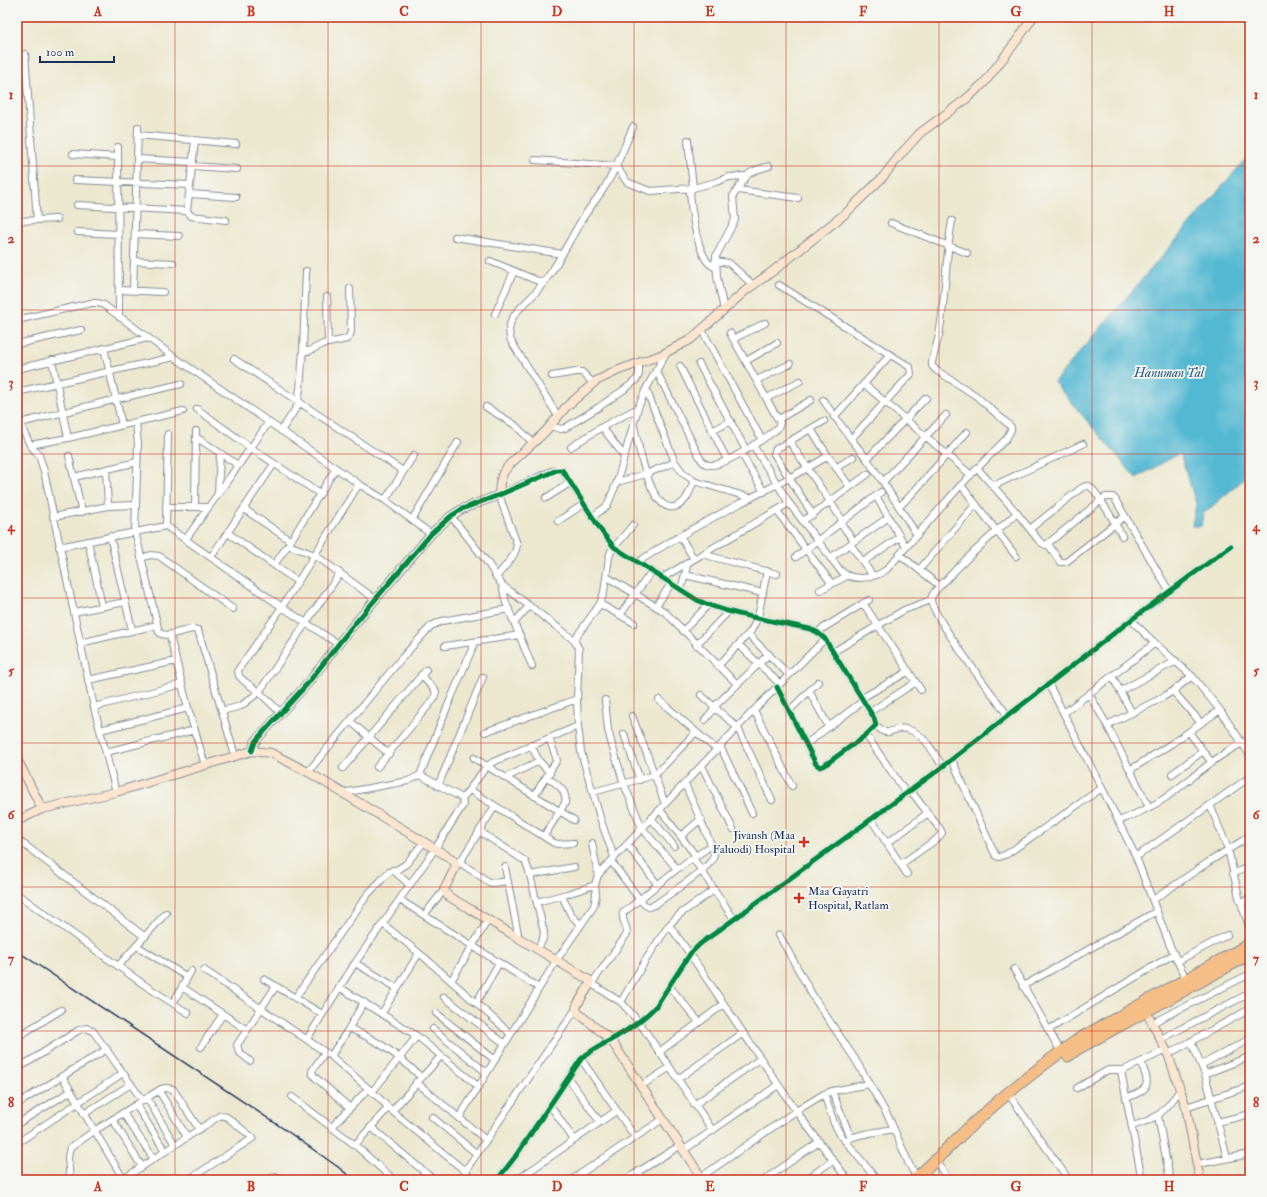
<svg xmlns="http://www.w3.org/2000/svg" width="1267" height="1197" font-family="'IM FELL Double Pica',serif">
<rect width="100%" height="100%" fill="#f6f6f2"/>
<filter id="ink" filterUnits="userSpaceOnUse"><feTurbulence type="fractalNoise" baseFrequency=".025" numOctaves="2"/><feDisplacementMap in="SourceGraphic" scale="8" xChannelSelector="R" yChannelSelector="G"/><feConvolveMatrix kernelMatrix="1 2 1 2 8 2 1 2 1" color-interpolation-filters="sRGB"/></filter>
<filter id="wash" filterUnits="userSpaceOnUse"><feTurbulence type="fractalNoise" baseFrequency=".012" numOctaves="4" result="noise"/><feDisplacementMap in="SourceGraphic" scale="16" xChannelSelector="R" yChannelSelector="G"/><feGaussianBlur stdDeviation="0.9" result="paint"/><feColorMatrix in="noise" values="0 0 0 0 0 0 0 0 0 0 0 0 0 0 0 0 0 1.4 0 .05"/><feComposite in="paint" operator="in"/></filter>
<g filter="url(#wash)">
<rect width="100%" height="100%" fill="#ece8cf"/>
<path fill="#53b8d2" stroke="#377498" d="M1250 154V474L1203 514 1201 526H1192L1196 503 1180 453 1136 478 1054 382Z"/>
</g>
<g filter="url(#ink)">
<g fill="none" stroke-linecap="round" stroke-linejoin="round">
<defs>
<path id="street" d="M25 54 37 220
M138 135 236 144
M195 141 187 211 191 216 226 220
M118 147 119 317
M73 154 118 157
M137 159 193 162
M535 160 616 166 627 182 650 191 693 188 688 140
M192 166 237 169
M75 180 190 185
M738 190 798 198
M189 194 236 197
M77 205 187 211
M17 221 57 219
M891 223 967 253
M78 232 118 234
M135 234 179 236
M455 237 562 254
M134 261 173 263
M490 261 543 283
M715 261 729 263 753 285
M716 268C712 266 707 263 705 258 696 242 691 210 690 192L693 188 716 182 729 177 746 176
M779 285 910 367 911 374 851 439
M119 290 163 292
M133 291 138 127
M327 297 328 343
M724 310 717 277 716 256 735 220 733 196C737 191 746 175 750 173 756 169 763 168 769 166
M495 314 514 271
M17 320 91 303H98L104 305 174 357 359 484 385 500 431 534
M702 330 762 440
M733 339 765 323
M17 344 81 330
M104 348 122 425
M303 351H309L323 344 347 339 350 335 351 331 350 289
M234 359 403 471
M52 360 68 438
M746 361 777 343
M699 364 746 450
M680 366 727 460
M17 369 148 338
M656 370 700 458C703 462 705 465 710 465 724 467 763 439 776 430L779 426 780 423 730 333
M552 376 576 372H582L593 383
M757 380 790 364
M864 384 971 475
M646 389 670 450 675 462 683 473 694 481 751 498
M17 392 174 357
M767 398 800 381
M823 400 851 439 867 459 883 482 917 535
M298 401 300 389 303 350 306 271
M486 407 515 425 533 443
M197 409 251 448 320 494
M558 416 511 341C503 318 522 308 535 293 554 272 567 245 581 221 589 208 598 198 606 185 617 167 624 147 633 127
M17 417 30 445 39 455 44 471 94 707 116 792
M834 417 890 355
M779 419 811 400
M136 422 138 445 135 531 159 632 161 634 168 635 170 636 188 708 205 765
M20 423 121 398 181 384
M550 426 561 429 565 428 599 407 629 386 637 379 639 374V363
M634 426C638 443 650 512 674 507 687 504 689 492 694 481
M602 427 624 456
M811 429 828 456 850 487
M281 431 300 402
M712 431 731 421
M196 437 238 465
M790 442 843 521
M30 445 68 438 183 411
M753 445 789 503 840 570C851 582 873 579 886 570L960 486 1006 439 1011 430V427L1008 424 975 395 936 370 932 366V362C934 353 937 344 939 335 946 297 945 259 952 221
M571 447 602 427 638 408
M741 453 764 492
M69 456 82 512
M867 459 926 398
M836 468 853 457
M977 468 1017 513 1040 542 1046 545 1105 497H1113L1115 499 1169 591
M106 469 108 506
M74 477 137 462
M617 482 646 474 675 462
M883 482 946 415
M961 485 1016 556
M993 486 1083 444
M218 493 220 453
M876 496 906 547
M546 498 570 483
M385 500 414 455
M166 507H208
M195 507 196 431
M899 507 911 495 967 432
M244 509 291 541
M777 511 832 584
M813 515 774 454 776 449 824 421
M451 516 487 562 502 585 574 640 579 649 577 699 578 726 581 752 602 824 614 857
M53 517 108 506 135 505
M592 517 607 506 617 482 638 408 646 389 666 353
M412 520 458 442
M558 521 584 504
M803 521 868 474
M840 523 854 541
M166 526 168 434
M1030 529 1080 489C1083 487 1086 485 1089 486 1095 488 1118 528 1122 536
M228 533 298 582
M110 536 132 630
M680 536 694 559
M186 539 269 422
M88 541 102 606
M850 544 873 576
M1048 544 1060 562H1066L1125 516
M288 545 315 555 375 599
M59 547 166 526 282 607 338 644
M702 554 777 574
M900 555 940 586
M211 557 274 464
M796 557 881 492
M141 558 151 555 159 556 233 609
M830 558 889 517
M638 562C670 541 704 522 739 504 769 488 799 474 828 456
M863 562 900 537
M274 565 288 545 336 468
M919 570 976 504
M685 575 763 593
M496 577C504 567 516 557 517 544L499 495 551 471 557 470H562L602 532 614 547 697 600C732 616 772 620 810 629L817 632 825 639 874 718 876 725 866 735 825 765 820 767 816 764 777 687
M607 577 665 612 737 684
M662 578 789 503
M502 585 506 603 532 666
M681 590 688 562
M820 590 847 576
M863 603 921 690
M600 604 634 623
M656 606 671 584
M74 612 125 602
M620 615 652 571
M1131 620 1158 646 1192 676 1220 710 1250 755
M515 622 529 606
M683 631 708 605
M817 632 869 600
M168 635 192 629 198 630 235 756
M749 635 789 675
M574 640 600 604 604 592 609 557 611 551 633 525
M80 643 157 625
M696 645 729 611
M739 645 780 684
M445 646 520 635
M833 652 904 610 931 600
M718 666 751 631 758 617 767 571
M1112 676 1132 713
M88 680 176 661
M1049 685 1102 788 1136 857 1170 946 1187 981
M809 691 829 727
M1120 691 1176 661
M1173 691 1201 723
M1089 694 1107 725 1149 807
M701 695 738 728 772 800
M862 698 909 671
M605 700 608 730 612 745 624 784 642 828 677 869
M659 700 717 750
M94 707 182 684
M714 707 769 654
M754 710 792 786
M222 711 241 706 259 692 340 573
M789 711 818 682
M870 712 916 682
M281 713 259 692 244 681 239 676 238 670 282 607 359 484
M1064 713 1155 643
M632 716 648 757 665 804
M1008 716C996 699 930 614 931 599 932 592 941 585 946 580 968 556 992 535 1017 513
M705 720 715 708
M350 721 389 754
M876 725C890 741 891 725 907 729 925 734 933 752 943 767
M1107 725 1158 700 1173 691 1192 676
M100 730 188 708
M485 732 577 699
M1189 732 1212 763
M624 734 640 780
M866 735 907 794
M806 744 863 701
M531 745 539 761 550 773
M720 746 752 813
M106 752 195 730
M474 758 574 820
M952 760 993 850 996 856 999 857 1007 854 1102 788
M702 766 733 829
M377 767 434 699 436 691 421 675
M343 768 426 670
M1130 770 1171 744 1220 710
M308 772 400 660 431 626 442 621 509 609
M1172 774 1203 751
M505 778 539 761
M438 786 483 677
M470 790 554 843 558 844 573 843
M593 792 655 775 696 732
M342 793 408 781 420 775 446 710 475 642
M534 796 557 760 549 738
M462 799 487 766 493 762 578 726
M1210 805 1228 849 1239 897 1250 929
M660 810 696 856
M651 818 674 846
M871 819 907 874
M1119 821C1135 814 1153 807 1168 796 1193 778 1221 751 1250 740
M479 831 525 861 529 871 544 932 543 939 537 950
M544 836 565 803C568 790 556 784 547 777
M681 836 701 819
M17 839 145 937
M592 843 598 875
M887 843 928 813
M627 844 658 885
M1136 857 1250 777
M693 858 734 919
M611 861 640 900 645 905 649 907 656 904C669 894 704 872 712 860 714 857 714 854 714 851L685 784
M459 862 489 882 493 883 507 881
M455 863 462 859 495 806
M901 864 937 839 942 833 940 829 911 791
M505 867 519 939
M393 870 410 885
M1233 874 1250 866
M530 875 574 867
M17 894 146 986 188 1013
M562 896 571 915 581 925
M400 900 539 988
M1153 900 1207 863 1250 836
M537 902 567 894 595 885
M1241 903 1250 898
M424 915 444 890
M383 924 424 957 511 1034
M669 925 690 954 796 1111 848 1180
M779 935 814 998 855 1059 890 1120 909 1164 917 1178
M137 946 187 977
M1178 961 1227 935
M355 963 397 988
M118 966 166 913
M1014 969 1061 1052
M204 970 331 1056 378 1097 392 1111 465 1171 472 1180
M264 979 322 1014
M451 981 488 920
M590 983 621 1002 639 1022 713 1131
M592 983 627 934C628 926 621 921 623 913L677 869 712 845
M669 986 699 1022
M1023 986 1157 911
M182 987 247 1030
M339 987 417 1036 479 1087
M444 997 505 1044
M295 998 368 894 389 872 398 869 406 864 424 842
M621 1002 645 961 669 925 680 914 714 890
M173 1003 191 971
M476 1003 499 963
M382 1013 419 953
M436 1013 495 1060
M1152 1023 1250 974
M349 1028C360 1033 370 1038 380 1044 395 1053 408 1065 421 1077
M433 1029 487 1073
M1048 1030 1174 954
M17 1037 61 1010
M307 1039 355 963 435 849 463 805 462 799 460 797 420 775
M1161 1039 1250 993
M1191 1041 1205 1074 1227 1158
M201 1047 223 1014
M325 1052 312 1071V1073L316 1078 350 1108
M659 1052 724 1004
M1168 1054 1250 1009
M331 1056 349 1028 364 1002
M581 1059 635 1137
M250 1061 239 1052 237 1045 276 986
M1201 1065 1250 1039
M17 1069 79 1030 86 1028 93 1031 143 1101
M1121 1071 1142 1180
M1205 1074 1246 1058 1250 1054
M62 1076 124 1180
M568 1078 600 1122
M678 1079 743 1033
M416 1082 486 1140
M641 1086 669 1068
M1077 1088 1108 1070H1124L1166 1050
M159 1091 187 1137
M832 1091 851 1138
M372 1092 417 1036
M824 1094 834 1123 840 1134 877 1180
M292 1097 355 1145 394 1180
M147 1098 175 1145
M1126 1098C1151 1089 1150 1085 1141 1062
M1012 1099 1069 1180
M17 1104 107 1049
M136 1105 165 1151
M550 1105 574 1140
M694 1105 760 1059
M1186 1107 1250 1086
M392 1111 441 1056
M123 1113 154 1159
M84 1114 131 1084
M1158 1116 1170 1180
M432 1117 477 1154
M459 1118 556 961 594 906 596 895 595 885 598 875 754 710 825 639
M113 1120 142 1167
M1218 1122 1250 1114
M17 1124 71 1091
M1132 1126C1158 1119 1165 1111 1180 1090
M332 1127 368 1089
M371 1127 434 1180
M845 1141C859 1133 878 1132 894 1129
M17 1143 123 1073
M355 1145 388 1108
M684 1150 778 1085
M1198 1164 1250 1154
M939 1166 949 1180
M465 1171 576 1009
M639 1171 641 1180
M701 1177 796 1111 824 1094 832 1091 869 1084
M123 1179 221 1115 227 1117 253 1138 188 1180
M70 1180 68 1157 70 1148 94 1131 161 1089 166 1088 173 1089 199 1129
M267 1180 275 1176 282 1180
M497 1180 515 1157 581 1059C592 1049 604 1044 616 1037 631 1028 645 1018 656 1006L690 954 700 944 933 774 1131 620 1231 546
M517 1180 616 1111
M571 1180 663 1119
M625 1180 681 1145
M764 1180 819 1142
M806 1180 833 1160"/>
<path id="secondary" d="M252 751 255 742 259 737 308 683 351 628 431 534 451 516 462 509 499 495 500 483 503 473 509 465 545 432 566 407 596 381 619 370 661 355 690 340 745 291 773 271 846 213 882 178 901 154 920 133 965 100 984 83 1018 39 1033 17
M17 759 42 809
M17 821 42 809 116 792 252 751 271 753 308 772 452 859 455 863 456 866 444 890 448 896 589 980 590 984 577 1005 576 1009 578 1013 611 1040 703 1180
M1144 1007 1168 1054 1186 1107 1200 1180"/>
<path id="highway" d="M1068 1056 1077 1049 1250 954
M914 1180C936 1161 955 1140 976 1121 1008 1092 1043 1064 1079 1039L1250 944"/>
</defs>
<use href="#street" stroke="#848c96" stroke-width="8"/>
<use href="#secondary" stroke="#848c96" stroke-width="10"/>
<use href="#highway" stroke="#848c96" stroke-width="13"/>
<use href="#street" stroke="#fff" stroke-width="6"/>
<use href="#secondary" stroke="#fbe5cf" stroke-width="8"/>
<use href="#highway" stroke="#f6be87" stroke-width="11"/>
<path stroke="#1b2f5e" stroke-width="1.5" d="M17 951 287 1131 338 1167 354 1180"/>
<defs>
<path id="cycleway" d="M252 751 255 742 259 737 308 683 351 628 431 534 451 516 462 509 499 495 557 470H562L565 474 602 532 614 547 697 600C732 616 772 620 810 629L817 632 825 639 874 718 876 725 866 735 825 765 820 767 816 764 777 687
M497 1180 515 1157 581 1059C592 1049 604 1044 616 1037 631 1028 645 1018 656 1006L690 954 700 944 933 774 1131 620 1231 546"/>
</defs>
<use href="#cycleway" stroke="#f6f6f2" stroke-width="8"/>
<use href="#cycleway" stroke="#00873e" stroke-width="5"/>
</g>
</g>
<path fill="none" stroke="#c8321e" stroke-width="1" stroke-opacity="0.55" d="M175 17V1180M328 17V1180M481 17V1180M634 17V1180M786 17V1180M939 17V1180M1092 17V1180M17 166H1250M17 310H1250M17 454H1250M17 598H1250M17 743H1250M17 887H1250M17 1031H1250"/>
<g fill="#c8321e" stroke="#f6f6f2" stroke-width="1.5">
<path d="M802 836h4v4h4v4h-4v4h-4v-4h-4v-4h4z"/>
<path d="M797 892h4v4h4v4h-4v4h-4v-4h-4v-4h4z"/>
</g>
<g text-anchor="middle" stroke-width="3.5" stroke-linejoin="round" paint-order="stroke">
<g font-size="12" fill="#1b2f5e" stroke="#f6f6f2" text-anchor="end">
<text x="795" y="839">Jivansh (Maa<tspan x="795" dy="14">Faluodi) Hospital</tspan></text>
<text x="808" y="895" text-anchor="start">Maa Gayatri<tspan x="808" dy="14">Hospital, Ratlam</tspan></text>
</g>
<g font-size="13" font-style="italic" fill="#2c5881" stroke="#f6f6f2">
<text x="1169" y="377">Hanuman Tal</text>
</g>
</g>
<rect width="1267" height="1197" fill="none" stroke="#f6f6f2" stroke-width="44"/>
<path d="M40 56v6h74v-6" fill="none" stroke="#1b2f5e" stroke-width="2"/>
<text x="46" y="56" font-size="12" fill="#1b2f5e" stroke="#f6f6f2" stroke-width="3" paint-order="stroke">100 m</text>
<rect x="22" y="22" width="1223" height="1153" fill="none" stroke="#c8321e" stroke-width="1.5"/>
<g font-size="13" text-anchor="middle" font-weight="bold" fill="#c8321e">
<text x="98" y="16">A</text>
<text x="251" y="16">B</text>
<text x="404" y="16">C</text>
<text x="557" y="16">D</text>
<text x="710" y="16">E</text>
<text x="863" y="16">F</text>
<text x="1016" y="16">G</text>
<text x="1169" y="16">H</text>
<text x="11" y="99">1</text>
<text x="1256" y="99">1</text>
<text x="11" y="243">2</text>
<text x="1256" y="243">2</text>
<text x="11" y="387">3</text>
<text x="1256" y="387">3</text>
<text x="11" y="531">4</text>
<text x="1256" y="531">4</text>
<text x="11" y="675">5</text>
<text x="1256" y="675">5</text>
<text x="11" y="819">6</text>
<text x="1256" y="819">6</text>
<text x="11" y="963">7</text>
<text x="1256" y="963">7</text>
<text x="11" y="1107">8</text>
<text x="1256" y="1107">8</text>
<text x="98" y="1191">A</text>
<text x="251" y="1191">B</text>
<text x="404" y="1191">C</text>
<text x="557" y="1191">D</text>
<text x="710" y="1191">E</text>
<text x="863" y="1191">F</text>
<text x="1016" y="1191">G</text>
<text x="1169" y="1191">H</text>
</g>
</svg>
